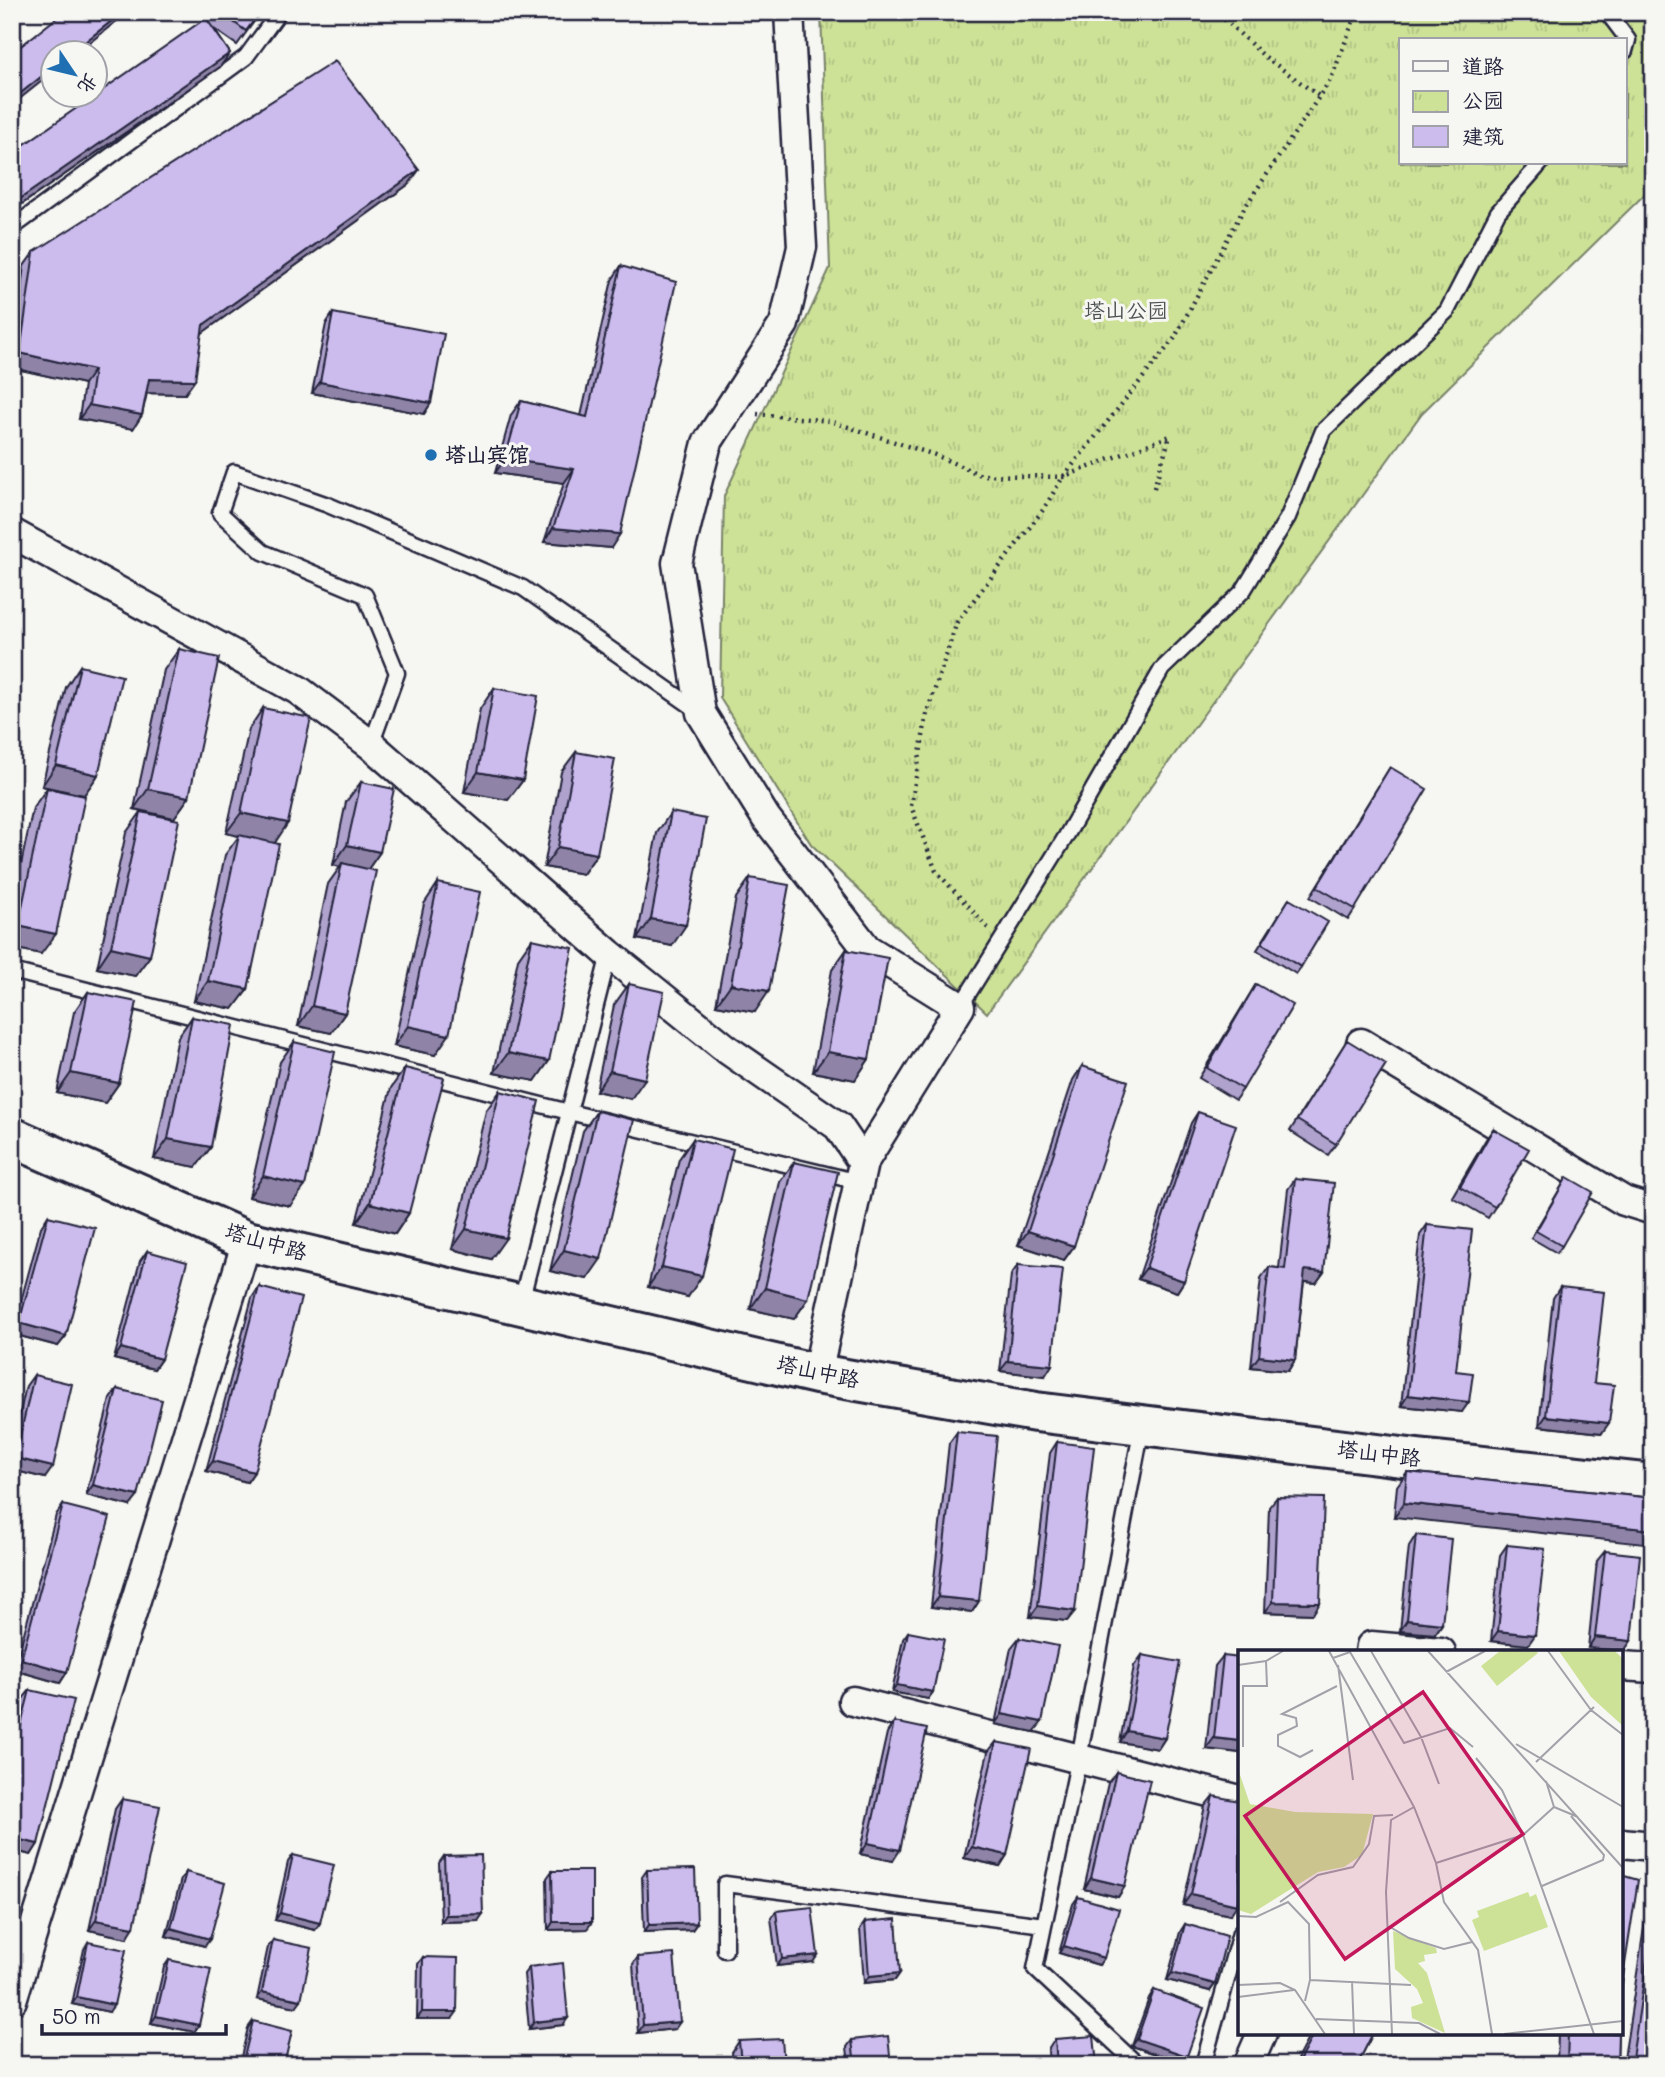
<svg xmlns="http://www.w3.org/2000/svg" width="1665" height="2077" font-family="Mali,'LXGW WenKai TC',sans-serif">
<defs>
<pattern id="park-tufts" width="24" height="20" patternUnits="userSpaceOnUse" patternTransform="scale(1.75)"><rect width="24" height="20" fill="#cde297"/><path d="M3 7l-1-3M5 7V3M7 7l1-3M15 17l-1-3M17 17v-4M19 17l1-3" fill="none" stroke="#b0c283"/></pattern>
</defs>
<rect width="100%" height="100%" fill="#f6f6f2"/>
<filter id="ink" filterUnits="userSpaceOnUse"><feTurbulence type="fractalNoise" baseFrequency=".0143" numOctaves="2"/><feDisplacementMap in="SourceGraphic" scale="14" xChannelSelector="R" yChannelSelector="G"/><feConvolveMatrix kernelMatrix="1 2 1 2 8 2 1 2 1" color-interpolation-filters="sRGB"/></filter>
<g filter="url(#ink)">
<path fill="url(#park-tufts)" stroke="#788269" stroke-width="2" fill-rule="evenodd" d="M821 12H1653V186L1422 413 987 1013 811 844 720 698 724 496 830 268ZM1401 40H1625V163H1401Z"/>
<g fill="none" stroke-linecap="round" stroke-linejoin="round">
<defs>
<path id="lane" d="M1607 12 1628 40 1625 51
M12 228 246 57 279 12
M371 745 397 673 365 595 263 552 220 513 234 472 328 505 523 588 700 712
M12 971 569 1112 859 1182
M960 1007 1065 838 1162 669 1243 591 1288 517 1323 431 1447 311 1498 212 1541 163
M521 1302 609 954
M725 1950V1884L1044 1925
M1138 2065 1035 1969 1079 1758 1142 1427
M1203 2065 1240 1933"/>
<path id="street" d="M789 12 802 247 784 324 707 443 677 563 701 713 766 818 867 949 960 1007 863 1163
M12 533 298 690 371 745 609 954 728 1050 838 1126 863 1163 817 1374
M1361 1043 1624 1201 1653 1210
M1370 1652 1371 1646 1441 1652
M1621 1666 1653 1668
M853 1701 1240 1800
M1621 1843 1653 1846
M12 2000 247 1241
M1248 2065 1262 2033"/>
<path id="secondary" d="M12 1137 247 1241 817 1374 1036 1412 1418 1459 1653 1484"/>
</defs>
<use href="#lane" stroke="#22223b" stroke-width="19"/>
<use href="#street" stroke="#22223b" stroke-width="33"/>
<use href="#secondary" stroke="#22223b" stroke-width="44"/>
<path stroke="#22223b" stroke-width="4.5" stroke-dasharray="2 5" stroke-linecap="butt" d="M1225 12V20L1264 56 1319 96
M757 414 830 421 935 455 981 475 1063 477 1170 436 1153 491
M988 928 936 871 911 806 927 713 957 622 1043 510 1063 477 1174 339 1243 210 1331 79 1353 22 1346 12"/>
<use href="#lane" stroke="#f6f6f2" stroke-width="14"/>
<use href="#street" stroke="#f6f6f2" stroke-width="28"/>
<use href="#secondary" stroke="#f6f6f2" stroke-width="38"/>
</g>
<path fill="#afa2cd" stroke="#22223b" stroke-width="2" d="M211 12H261L237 45 214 29 230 53 220 67 12 211V153L207 19Z
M409 184 202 333 185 394 147 393 142 415 133 429 79 419 84 384 12 368V350L24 266 34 252Z
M621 266 611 548 544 542 564 483 495 473 511 415 521 401 581 416 612 280Z
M333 313 431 403 424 414 312 393 326 324Z
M179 649 189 797 174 818 134 809 164 670Z
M80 666 98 775 84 795 42 786 66 687Z
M494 688 523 780 508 800 464 792 480 709Z
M263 708 275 843 248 989 233 1009 194 1001 225 855 239 836 226 833 249 729Z
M576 752 597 854 583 874 544 867 561 772Z
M1390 767 1355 909 1348 920 1310 897Z
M361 782 380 852 368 869 345 1013 331 1033 298 1026 328 884 340 867 333 865 346 802Z
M47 788 41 954 12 948V906L33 808Z
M141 812 150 956 135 976 97 968 126 833Z
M671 812 672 946 637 939 657 833Z
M750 878 755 1012 716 1005 736 898Z
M438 883 435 1055 394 1046 424 904Z
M1289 899 1301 967 1296 974 1257 950Z
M532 939 549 1061 535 1081 494 1073 518 959Z
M846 950 869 1059 855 1080 813 1072 832 970Z
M629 984 631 1099 596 1091 614 1005Z
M1256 984 1243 1089 1235 1100 1199 1078Z
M88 992 119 1083 105 1103 57 1093 74 1012Z
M192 1017 211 1147 196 1167 154 1159 178 1037Z
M1347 1040 1336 1144 1328 1155 1290 1131Z
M294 1042 290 1206 249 1197 280 1062Z
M1082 1066 1074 1246 1064 1260 1018 1245 1073 1080Z
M405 1068 409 1213 395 1234 356 1223 391 1088Z
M500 1091 491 1259 452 1249 486 1111Z
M597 1111 587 1279 550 1271 583 1131Z
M1198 1112 1184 1281 1177 1292 1138 1279 1191 1123Z
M1493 1129 1495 1207 1488 1218 1452 1197 1486 1139Z
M693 1139 688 1297 648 1287 679 1159Z
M794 1162 808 1299 794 1319 750 1309 780 1182Z
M1567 1177 1562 1246 1557 1253 1531 1238Z
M1295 1179 1324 1272 1316 1283 1304 1282 1295 1360 1288 1371 1251 1367 1261 1278 1269 1267 1279 1268 1288 1189Z
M48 1216 66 1336 58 1346 12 1334 41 1227Z
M1427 1225 1456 1371 1462 1412 1401 1406 1420 1235Z
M147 1251 161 1359 154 1369 114 1359 140 1261Z
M1018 1265 1045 1376 1000 1371 1011 1275Z
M259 1287 254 1472 247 1482 206 1471 252 1298Z
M1560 1287 1594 1383 1602 1433 1539 1426 1553 1298Z
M34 1375 45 1478 12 1470V1447L26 1386Z
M117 1389 130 1506 86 1495 110 1399Z
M957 1432 979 1601 972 1612 931 1607 949 1443Z
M1057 1442 1075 1611 1067 1621 1030 1617 1050 1453Z
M1407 1472 1653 1498 1394 1517 1397 1486Z
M1277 1497 1313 1614 1265 1612 1269 1507Z
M63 1505 67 1672 60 1683 14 1670 56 1515Z
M1416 1535 1442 1624 1435 1634 1400 1631 1409 1546Z
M1507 1545 1528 1645 1491 1641 1500 1555Z
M1605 1551 1624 1651 1588 1648 1597 1561Z
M908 1632 933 1692 928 1699 892 1692 903 1639Z
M1019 1638 1034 1732 995 1724 1011 1648Z
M1142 1655 1165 1738 1158 1749 1120 1742 1134 1666Z
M1223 1656 1240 1753 1206 1749 1215 1666Z
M30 1690 38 1844 31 1855 12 1850V1741L22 1700Z
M894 1722 893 1861 860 1854 887 1733Z
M996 1742 1007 1855 1000 1866 964 1858 988 1752Z
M1116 1772 1125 1886 1118 1897 1084 1889 1108 1783Z
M1213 1796 1230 1915 1183 1905 1205 1806Z
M122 1799 127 1938 89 1930 115 1809Z
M293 1855 320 1923 315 1930 275 1920 288 1862Z
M444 1856 478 1921 441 1922 439 1863Z
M1653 1869V2065H1623Z
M647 1870 697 1923 692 1930 644 1932 642 1877Z
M552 1871 587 1929 548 1930 547 1878Z
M186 1872 205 1946 166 1936 181 1879Z
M1078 1897 1104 1958 1099 1965 1059 1953 1073 1904Z
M776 1911 813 1962 777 1966 771 1918Z
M865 1922 900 1973 895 1980 864 1983 860 1929Z
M1185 1924 1215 1984 1210 1991 1167 1980 1180 1932Z
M273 1940 296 2007 257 1999 268 1947Z
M88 1942 109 2012 72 2004 84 1949Z
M423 1957 452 2019H417L418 1964Z
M638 1957 675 2029 638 2033 633 1964Z
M169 1960 199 2025 194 2032 151 2023 164 1967Z
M529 1967 563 2025 529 2029 524 1974Z
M1154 1990 1187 2056 1182 2063 1132 2046 1149 1998Z
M253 2021 284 2065H239L248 2028Z
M1311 2033H1373L1357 2065H1294Z
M1558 2033H1618L1617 2065H1557Z
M1055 2039 1097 2065H1049L1048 2050Z
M852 2040 891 2065H849L847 2047Z
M739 2041 784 2065H733L732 2052Z"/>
<path fill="#8f84a7" stroke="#22223b" stroke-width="2" d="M123 12H128L78 52H72Z
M230 53 220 67 12 211V207L17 201Z
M52 68V73L12 105V100Z
M419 170 409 184 194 339 203 325Z
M20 353 94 370 84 384 12 368V364Z
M149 379 195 380 185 394 140 393Z
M320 382 431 403 424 414 312 393Z
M89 405 142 415 133 429 79 419Z
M505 459 574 469 564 483 495 473Z
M553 528 620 534 611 548 544 542Z
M56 765 98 775 84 795 42 786Z
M478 772 523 780 508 800 464 792Z
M148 789 189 797 174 818 134 809Z
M241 813 288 823 274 844 226 833Z
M347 845 380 852 366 872 342 863 340 867 333 865Z
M558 847 597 854 583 874 544 867Z
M651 919 686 925 672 946 637 939Z
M18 926 56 934 41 954 12 948V934Z
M111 947 150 956 135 976 97 968Z
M208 981 248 989 233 1009 194 1001Z
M731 984 769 991 755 1012 716 1005Z
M312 1006 345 1013 331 1033 298 1026Z
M408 1026 449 1035 435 1055 394 1046Z
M828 1052 869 1059 855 1080 813 1072Z
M508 1053 549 1061 535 1081 494 1073Z
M610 1071 645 1079 631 1099 596 1091Z
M71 1073 119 1083 105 1103 57 1093Z
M168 1139 211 1147 196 1167 154 1159Z
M263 1176 305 1186 290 1206 249 1197Z
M370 1203 409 1213 395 1234 356 1223Z
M466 1229 506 1238 491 1259 452 1249Z
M1028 1231 1074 1246 1064 1260 1018 1245Z
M564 1250 601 1259 587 1279 550 1271Z
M662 1267 702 1276 688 1297 648 1287Z
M1146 1268 1184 1281 1177 1292 1138 1279Z
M1305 1270 1324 1272 1316 1283 1298 1281Z
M765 1288 808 1299 794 1319 750 1309Z
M19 1323 66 1336 58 1346 12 1334Z
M121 1348 161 1359 154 1369 114 1359Z
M1259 1356 1295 1360 1288 1371 1251 1367Z
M1008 1361 1052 1365 1045 1376 1000 1371Z
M1408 1395 1469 1402 1462 1412 1401 1406Z
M1546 1416 1609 1423 1602 1433 1539 1426Z
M15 1458 53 1467 45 1478 12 1470V1462Z
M213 1461 254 1472 247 1482 206 1471Z
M93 1485 138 1496 130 1506 86 1495Z
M1404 1503 1653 1530V1545L1394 1517Z
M938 1597 979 1601 972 1612 931 1607Z
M1273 1602 1320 1603 1313 1614 1265 1612Z
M1038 1606 1075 1611 1067 1621 1030 1617Z
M1407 1620 1442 1624 1435 1634 1400 1631Z
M1498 1631 1535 1635 1528 1645 1491 1641Z
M1595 1637 1631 1641 1624 1651 1588 1648Z
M21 1659 67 1672 60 1683 14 1670Z
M897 1685 933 1692 928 1699 892 1692Z
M1002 1714 1042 1722 1034 1732 995 1724Z
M1127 1731 1165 1738 1158 1749 1120 1742Z
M1214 1738 1240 1741V1753L1206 1749Z
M12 1838 38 1844 31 1855 12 1850Z
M868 1843 900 1850 893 1861 860 1854Z
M972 1847 1007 1855 1000 1866 964 1858Z
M1091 1878 1125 1886 1118 1897 1084 1889Z
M1191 1894 1237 1905 1230 1915 1183 1905Z
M280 1913 320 1923 315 1930 275 1920Z
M483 1914 478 1921 441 1922 446 1915Z
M96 1920 134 1927 127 1938 89 1930Z
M553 1922H592L587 1929 548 1930Z
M697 1923 692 1930 644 1932 649 1925Z
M171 1928 210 1939 205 1946 166 1936Z
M1064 1946 1104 1958 1099 1965 1059 1953Z
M818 1955 813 1962 777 1966 782 1959Z
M900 1973 895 1980 864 1983 869 1976Z
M1172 1973 1215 1984 1210 1991 1167 1980Z
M262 1992 301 2000 296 2007 257 1999Z
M77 1997 114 2005 109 2012 72 2004Z
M422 2012H457L452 2019H417Z
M156 2016 199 2025 194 2032 151 2023Z
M568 2018 563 2025 529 2029 534 2022Z
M680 2022 675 2029 638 2033 643 2025Z
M1137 2039 1187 2056 1182 2063 1132 2046Z"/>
<path fill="#ccbcee" stroke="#22223b" stroke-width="2" d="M64 12H123L72 52H52V68L12 100V53Z
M220 12H260L246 31Z
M206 18 230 53 17 201 12 195V153Z
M335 61 419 170 203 325 195 380 149 379 142 415 89 405 94 370 20 353 34 252Z
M621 266 676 282 620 534 553 528 574 469 505 459 521 401 587 417Z
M333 313 444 334 431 403 320 382Z
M179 649 219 658 189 797 148 789Z
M80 666 122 676 98 775 56 765Z
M494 688 538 696 523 780 478 772Z
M263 708 311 718 288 823 241 813Z
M576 752 615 759 597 854 558 847Z
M1390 767 1427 789 1355 909 1317 887Z
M361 782 394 789 380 852 347 845Z
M47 788 85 796 56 934 18 926Z
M141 812 179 820 150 956 111 947Z
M671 812 706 819 686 925 651 919Z
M239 835 279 844 248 989 208 981Z
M342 863 376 871 345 1013 312 1006Z
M750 878 789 885 769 991 731 984Z
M438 883 480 892 449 1035 408 1026Z
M1289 899 1328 922 1301 967 1262 943Z
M532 939 573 948 549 1061 508 1053Z
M846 950 888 958 869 1059 828 1052Z
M629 984 664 992 645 1079 610 1071Z
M1256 984 1293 1005 1243 1089 1207 1068Z
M88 992 137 1002 119 1083 71 1073Z
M192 1017 234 1025 211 1147 168 1139Z
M1347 1040 1386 1064 1336 1144 1297 1120Z
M294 1042 335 1052 305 1186 263 1176Z
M1082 1066 1128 1081 1074 1246 1028 1231Z
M405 1068 444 1078 409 1213 370 1203Z
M500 1091 539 1101 506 1238 466 1229Z
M597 1111 634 1120 601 1259 564 1250Z
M1198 1112 1236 1125 1184 1281 1146 1268Z
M1493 1129 1529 1149 1495 1207 1460 1187Z
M693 1139 733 1149 702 1276 662 1267Z
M794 1162 838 1172 808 1299 765 1288Z
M1567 1177 1593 1192 1562 1246 1536 1231Z
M1295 1179 1334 1183 1324 1272 1305 1270 1295 1360 1259 1356 1269 1267 1285 1269Z
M48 1216 95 1228 66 1336 19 1323Z
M1427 1225 1472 1230 1456 1371 1473 1373 1469 1402 1408 1395Z
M147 1251 187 1262 161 1359 121 1348Z
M1018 1265 1063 1269 1052 1365 1008 1361Z
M259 1287 301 1298 254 1472 213 1461Z
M1560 1287 1604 1292 1594 1383 1614 1385 1609 1423 1546 1416Z
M34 1375 72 1384 53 1467 15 1458Z
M117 1389 162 1400 138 1496 93 1485Z
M957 1432 997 1436 979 1601 938 1597Z
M1057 1442 1094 1447 1075 1611 1038 1606Z
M1407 1472 1653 1498V1530L1404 1503Z
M1277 1497 1324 1498 1320 1603 1273 1602Z
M63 1505 110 1517 67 1672 21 1659Z
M1416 1535 1451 1539 1442 1624 1407 1620Z
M1507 1545 1545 1549 1535 1635 1498 1631Z
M1605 1551 1640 1555 1631 1641 1595 1637Z
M908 1632 944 1639 933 1692 897 1685Z
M1019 1638 1058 1646 1042 1722 1002 1714Z
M1142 1655 1180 1662 1165 1738 1127 1731Z
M1223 1656 1240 1658V1741L1214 1738Z
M30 1690 74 1700 38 1844 12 1838V1760Z
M894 1722 927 1729 900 1850 868 1843Z
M996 1742 1031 1749 1007 1855 972 1847Z
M1116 1772 1150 1780 1125 1886 1091 1878Z
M1213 1796 1240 1801V1893L1237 1905 1191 1894Z
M122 1799 160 1806 134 1927 96 1920Z
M293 1855 334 1865 320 1923 280 1913Z
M481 1855 483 1914 446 1915 444 1856Z
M695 1869 697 1923 649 1925 647 1870Z
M552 1871H592V1922H553Z
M186 1872 225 1883 210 1939 171 1928Z
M1621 1875 1638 1880 1621 1990Z
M1078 1897 1119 1909 1104 1958 1064 1946Z
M812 1907 818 1955 782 1959 776 1911Z
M896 1919 900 1973 869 1976 865 1922Z
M1653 1920V2065H1631Z
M1185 1924 1227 1936 1215 1984 1172 1973Z
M273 1940 312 1948 301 2000 262 1992Z
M88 1942 126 1950 114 2005 77 1997Z
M674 1954 680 2022 643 2025 638 1957Z
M423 1957 458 1958 457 2012H422Z
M169 1960 211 1969 199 2025 156 2016Z
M563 1963 568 2018 534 2022 529 1967Z
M1154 1990 1204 2008 1187 2056 1137 2039Z
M253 2021 292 2031 284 2065H242Z
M1314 2033H1373L1357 2065H1297Z
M1568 2033H1618L1617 2065H1567Z
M888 2036 891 2065H855L852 2040Z
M1094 2036 1097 2065H1057L1055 2039Z
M782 2039 784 2065H741L739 2041Z"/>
</g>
<circle fill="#1f6fb2" stroke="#f6f6f2" stroke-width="2.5" cx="431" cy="455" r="7"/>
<g text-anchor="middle" stroke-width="6" stroke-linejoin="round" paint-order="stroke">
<g font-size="21" fill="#4d5252" stroke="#f6f6f2">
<text x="1126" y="318">塔山公园</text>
</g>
<g font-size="21" font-weight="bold" fill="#22223b" stroke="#f6f6f2" text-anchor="start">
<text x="445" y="462">塔山宾馆</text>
</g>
<g font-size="21" fill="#22223b" stroke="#f6f6f2">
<text transform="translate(266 1242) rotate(16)" y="7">塔山中路</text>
<text transform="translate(818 1372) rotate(12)" y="7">塔山中路</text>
<text transform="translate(1379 1454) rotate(7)" y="7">塔山中路</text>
</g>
</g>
<g transform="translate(1238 1650)">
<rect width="385" height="385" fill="#f6f6f2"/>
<path d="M262 1H298L300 3 259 36 243 16ZM290 242 292 247 298 244 310 277 246 301 234 270 241 267 239 261Z" fill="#cde297"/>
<path d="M155 281 198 298 199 303 186 305 187 311 180 313 189 323 207 383 174 368 173 357 185 353 179 339 157 319Z" fill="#cde297"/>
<path d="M321 1H377L385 9V76L353 47ZM0 119 12 154 57 162 135 164 124 205 106 217 80 222 13 264 0 260Z" fill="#cde297"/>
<path fill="none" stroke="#a1a1a9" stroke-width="2" d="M91 1 176 157 198 213 206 252 240 300 254 384M133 1 183 87 201 134M190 1 385 218M310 1 353 60 385 85M95 8 112 2 166 93 212 78 235 97M0 15 28 11 45 1M100 15 115 130M208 22 247 1M278 94 385 157M5 97V36H29L28 11M75 100 62 107 40 96V85L59 76 58 68 44 64 99 36M238 108 264 140 285 185 356 384M298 112 356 57M308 131 316 157M198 213 285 185 316 157 340 167M304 236 365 210 366 205 333 166M42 252 80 225 115 217 131 194 136 166 155 165M0 266 18 267 50 252 71 274 72 330 67 351M152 277 171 288 206 299 234 292M72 330 173 335M114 331 116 384M0 335 42 333 57 340 87 384M0 347 56 340M78 369 181 373 202 384M154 384 148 242 153 170 176 157M266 384 385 371"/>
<path fill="#c2185b" fill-opacity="0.15" stroke="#c2185b" stroke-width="3.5" d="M185 42 285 184 107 309 7 166Z"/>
<rect width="385" height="385" fill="none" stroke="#22223b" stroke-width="3.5"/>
</g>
<rect width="1665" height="2077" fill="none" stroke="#f6f6f2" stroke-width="42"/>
<rect x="21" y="21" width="1623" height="2035" fill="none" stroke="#22223b" stroke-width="2.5" filter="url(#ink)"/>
<rect x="1399" y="38" width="228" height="126" fill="#f6f6f2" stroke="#a1a1a9" stroke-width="2"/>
<rect x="1413" y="61" width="35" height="10" fill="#f6f6f2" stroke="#a1a1a9" stroke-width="2"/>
<text x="1462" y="74" font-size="21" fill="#22223b">道路</text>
<rect x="1413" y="91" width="35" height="21" fill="url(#park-tufts)" stroke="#a1a1a9" stroke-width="2"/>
<text x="1462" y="108" font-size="21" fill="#22223b">公园</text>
<rect x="1413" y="126" width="35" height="21" fill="#ccbcee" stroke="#a1a1a9" stroke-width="2"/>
<text x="1462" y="144" font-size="21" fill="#22223b">建筑</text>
<g transform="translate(74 74) rotate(125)"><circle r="33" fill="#f6f6f2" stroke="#a1a1a9" stroke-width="2"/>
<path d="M0-5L12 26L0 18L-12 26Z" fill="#1f6fb2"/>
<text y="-10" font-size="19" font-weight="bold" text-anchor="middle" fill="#22223b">北</text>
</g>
<path d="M42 2024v10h184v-10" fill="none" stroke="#22223b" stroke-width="3.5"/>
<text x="52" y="2024" font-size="21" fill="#22223b" stroke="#f6f6f2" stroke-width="5" paint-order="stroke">50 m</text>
</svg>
